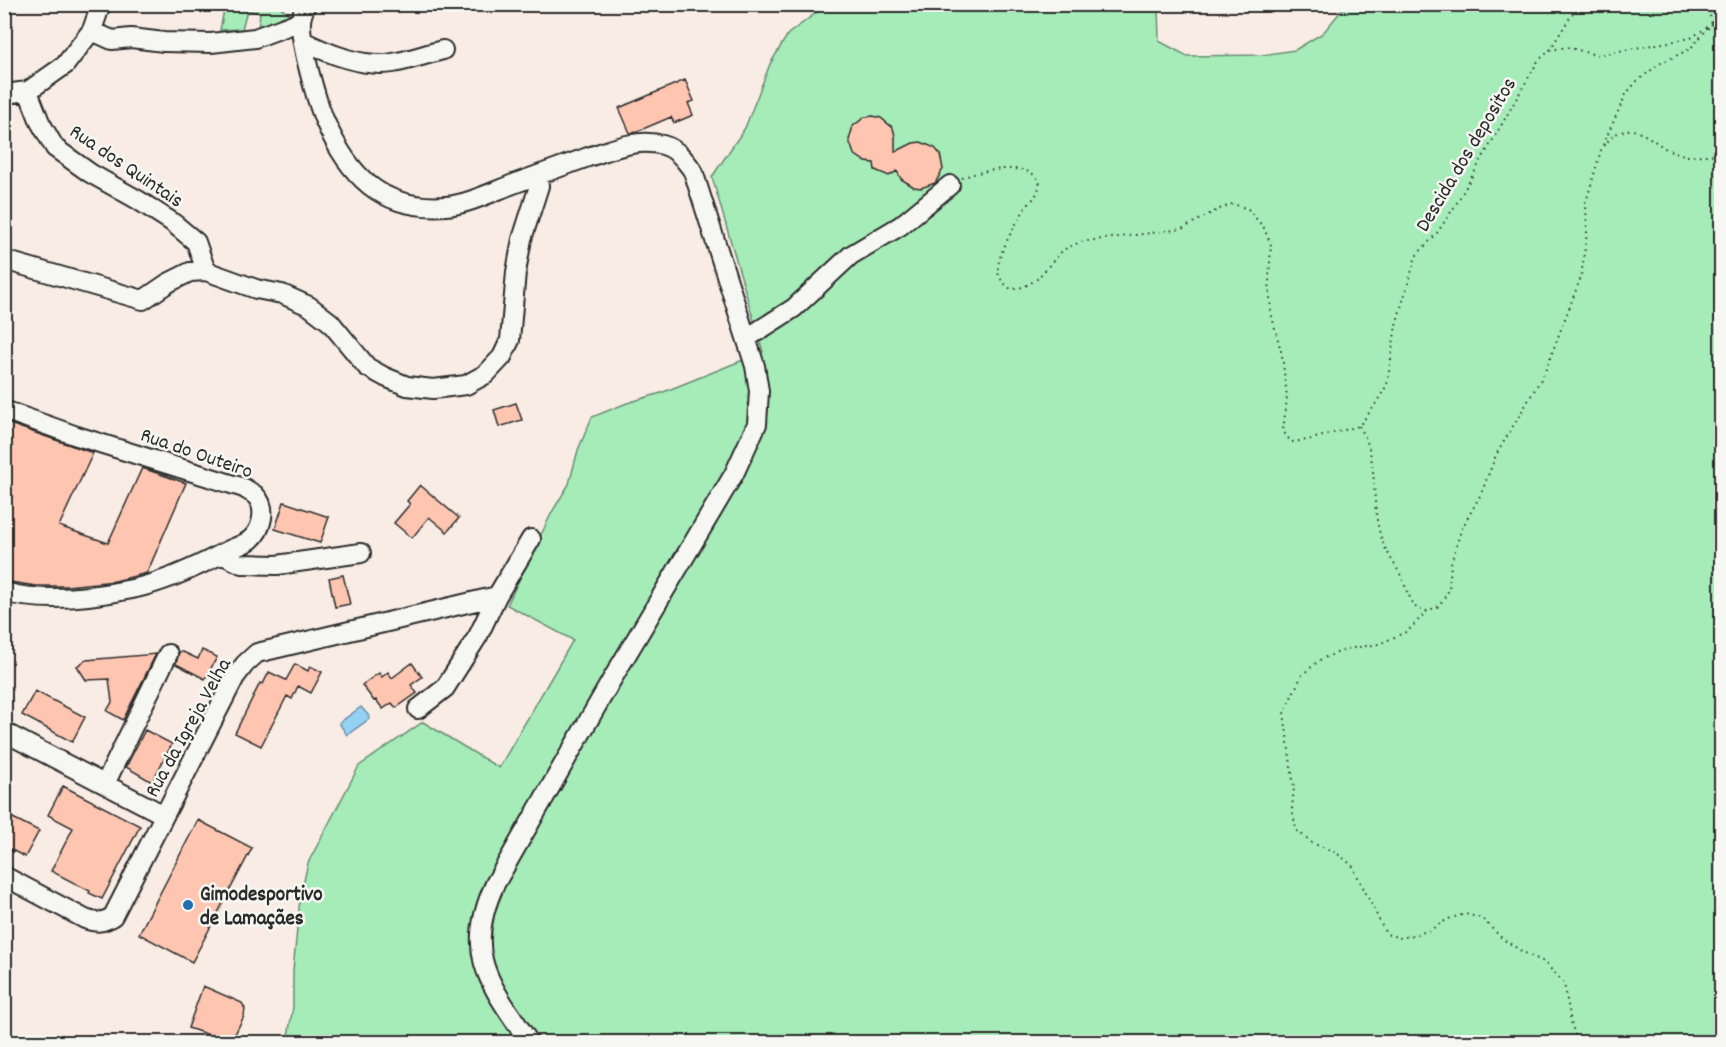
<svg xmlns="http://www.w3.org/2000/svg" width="1726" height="1047" font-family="Dekko,sans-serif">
<rect width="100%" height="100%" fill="#f8ece5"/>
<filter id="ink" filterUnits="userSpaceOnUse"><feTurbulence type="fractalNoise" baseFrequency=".0167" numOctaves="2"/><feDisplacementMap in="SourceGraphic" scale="12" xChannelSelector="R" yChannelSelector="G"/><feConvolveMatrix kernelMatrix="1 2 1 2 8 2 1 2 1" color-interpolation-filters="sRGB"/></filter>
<g filter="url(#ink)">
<path fill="#a5ecb9" stroke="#688c72" stroke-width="1.5" d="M828 4 1158 5 1159 41 1187 56 1262 55 1295 50 1323 33 1346 5H1721V1042H287L293 1007V971L300 898 308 863 359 766 423 722 499 768 573 640 507 605 552 512 569 484 578 450 592 417 627 403 661 393 763 352 712 177 745 128 770 64 788 34Z
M225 5H277L289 14 274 24 258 28 260 13 247 10 242 29 220 30Z"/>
<path fill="#95d0f5" stroke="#6b8ea4" stroke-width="1.5" d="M361 707 369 716V719L347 735 339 723Z"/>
<path fill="#fec6b1" stroke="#2b2b2b" stroke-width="1.5" d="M685 80 694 101 688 103 693 115 674 123 671 117 636 132 630 133 619 108Z
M873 116 881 118 893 128 895 136V152L913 143 921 142 935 148 940 154 943 169 935 183 921 188 914 187 901 179 897 171 889 176 875 170 874 163 866 162 854 154 849 140 853 126 865 117Z
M516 403 522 420 499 427 494 410Z
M4 422 93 453 59 526 108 543 142 468 186 483 147 573 115 581 67 586H36L4 581Z
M420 485 459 518 447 532 429 517 412 538 394 523 410 504 407 501Z
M284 502 329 517 320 543 275 529Z
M343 575 350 604 335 607 329 578Z
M202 650 217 657 205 679 176 664 179 652H183L198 659Z
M156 654 123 720 107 711 112 702 109 679 86 680 77 666 86 660Z
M412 663 422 677 411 685 417 693 396 708 392 703 383 709 376 700 374 701 362 685 379 673 382 677 388 672 392 678Z
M295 664 308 671 310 666 322 672 311 693 298 686 292 699 287 696 261 746 235 733 260 683 263 684 269 672 286 680Z
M35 691 85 717 72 742 22 715Z
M145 730 172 744 152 782 126 767Z
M63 786 140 826 102 899 89 893 90 891 51 871 73 828 48 815Z
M13 818 39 831 25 857 4 846V834Z
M198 820 252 848 192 962 139 934Z
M203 986 242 1003 245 1009 244 1016 231 1042 188 1028Z"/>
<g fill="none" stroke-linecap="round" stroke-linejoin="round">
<defs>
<path id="minor" d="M306 4C304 10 301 16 301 22 300 43 316 99 324 119 348 175 381 211 446 206 469 204 494 191 516 183 540 174 564 166 588 157 613 149 637 138 663 145 677 149 685 160 693 171L755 366 759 391 757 424 734 474 611 681 495 884C462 955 491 985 529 1042
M92 31 112 40 131 38 164 42 211 43 255 38 301 21
M303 41C329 54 363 68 393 63 410 60 426 54 443 50
M28 91 40 122 55 148 90 173 138 200 172 222 196 242 206 271
M4 94 28 91 65 65 92 30 101 4
M4 260 143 300 168 283 190 272 206 271 256 289 282 294 309 306 330 322 367 367 385 377 407 386 433 389 466 385 486 374 502 357 510 340 516 272 522 239 539 186 538 175
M747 338 794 308 851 255 900 226 950 185
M4 410 77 436 244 488C247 490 252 493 255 495 268 508 262 530 250 540 243 545 233 548 225 552 195 568 165 582 132 589 93 597 43 603 4 592
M221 554 242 564 277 565 361 553
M418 709 445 688 478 636 497 596 531 539
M4 732 164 815
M105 784 168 654
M4 876 85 919C97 923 103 923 113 916L235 677 245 664 257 653 497 596"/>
</defs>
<use href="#minor" stroke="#2b2b2b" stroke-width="22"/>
<path stroke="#2b2b2b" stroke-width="2" stroke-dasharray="1.5 4.5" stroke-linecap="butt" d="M1707 4 1712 24
M1712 24 1722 26
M1550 50 1578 4
M1603 145 1626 94 1636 82 1659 64 1690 49 1710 26
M962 178C978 171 1013 165 1029 172 1034 174 1037 178 1040 181 1038 197 1033 198 1025 209 1016 223 997 255 998 270 998 278 1005 285 1011 289L1024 287 1037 279 1063 250 1080 242 1182 229 1217 210 1233 204 1248 209 1264 228 1271 245 1269 279 1271 313 1282 355 1287 397 1283 431 1291 442 1308 440 1359 426 1373 408 1387 385 1396 325 1416 256 1437 233 1455 206 1538 61 1550 50 1567 47 1596 55 1691 38 1712 24
M1359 426C1380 457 1370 499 1380 534 1384 550 1394 562 1401 576 1407 589 1407 595 1417 609L1427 611 1439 606 1449 590 1451 563 1461 530 1481 494 1496 455 1544 374 1581 277 1587 233 1586 202 1602 147 1615 134 1631 129 1647 136 1666 149 1687 156 1722 154
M1427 611 1408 631 1379 644 1347 649 1321 659 1302 675 1284 712 1294 788 1292 808 1296 830 1312 843 1335 852 1352 865 1386 934 1401 938 1428 931 1448 919 1465 914 1481 918 1504 940 1523 952 1544 962 1564 983 1571 1022 1577 1042"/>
<use href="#minor" stroke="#f6f6f2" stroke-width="18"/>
</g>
</g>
<circle fill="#1f6fb2" stroke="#f6f6f2" stroke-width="2" cx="188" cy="905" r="6"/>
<g text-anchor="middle" stroke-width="5" stroke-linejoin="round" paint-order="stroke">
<g font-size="21" fill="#2b2b2b" stroke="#f6f6f2">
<text transform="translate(1465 154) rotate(-59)" y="7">Descida dos depositos</text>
<text transform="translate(127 165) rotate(34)" y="7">Rua dos Quintais</text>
<text transform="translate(197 452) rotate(19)" y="7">Rua do Outeiro</text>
<text transform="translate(187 727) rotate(-61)" y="7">Rua da Igreja Velha</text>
</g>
<g font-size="21" font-weight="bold" fill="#2b2b2b" stroke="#f6f6f2" text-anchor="start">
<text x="200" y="900">Gimodesportivo<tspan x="200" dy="24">de Lamaçães</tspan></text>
</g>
</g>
<rect width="1726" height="1047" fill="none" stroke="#f6f6f2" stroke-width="24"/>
<rect x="12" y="12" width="1702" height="1023" fill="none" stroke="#2b2b2b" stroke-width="2" filter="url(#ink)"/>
</svg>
